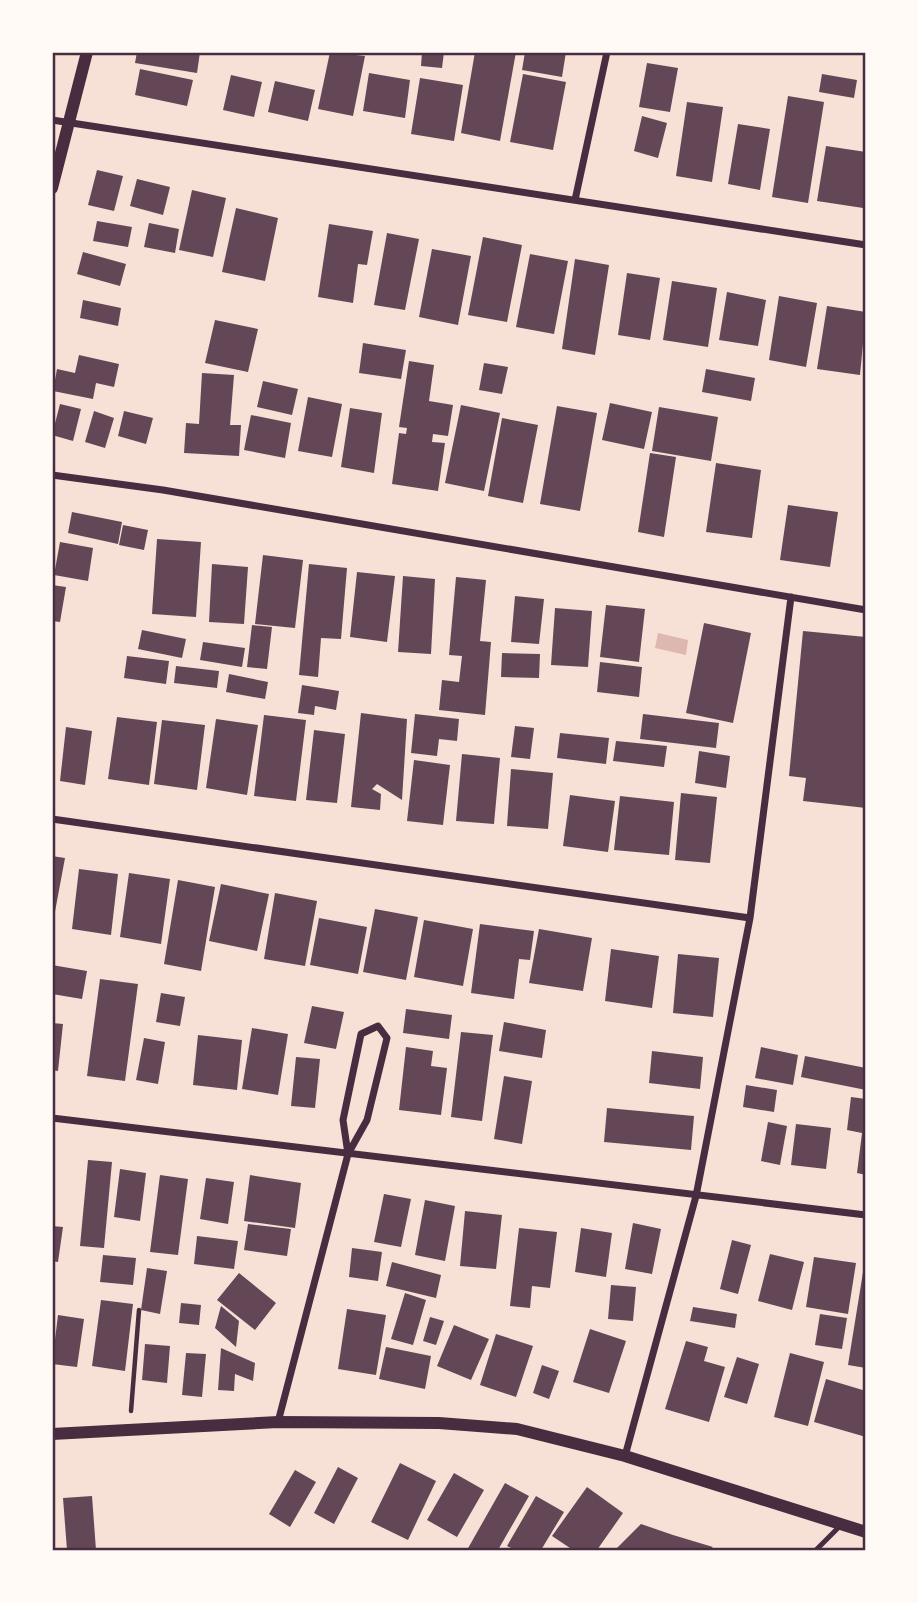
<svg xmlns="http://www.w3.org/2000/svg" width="918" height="1603" font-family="'Work Sans',sans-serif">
<rect width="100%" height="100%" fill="#f7e1d7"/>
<path fill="#dcb8b0" d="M658 633 688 640 686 655 655 648Z"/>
<path fill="#644757" d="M137 52H200L197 73 135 63Z
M330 52 365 56 353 116 318 109Z
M422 52H444L442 68 421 66Z
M475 52H516L500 141 461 133Z
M525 52H566L562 77 522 70Z
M647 63 678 68 670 112 639 107Z
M140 69 193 80 187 106 135 95Z
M369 73 410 80 405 118 363 111Z
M523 74 566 82 553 150 510 142Z
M822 74 857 80 854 98 819 92Z
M231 75 262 82 254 117 223 110Z
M420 78 463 85 454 141 411 134Z
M275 81 315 90 308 121 268 112Z
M788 96 824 102 808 203 772 197Z
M687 102 723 107 712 182 676 176Z
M642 116 667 123 658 158 634 151Z
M738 124 770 129 760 190 728 184Z
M826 146 866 152 863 208 817 201Z
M97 170 123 176 114 211 88 205Z
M137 179 170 187 163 215 130 206Z
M192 190 226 198 213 257 179 250Z
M236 208 278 218 265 281 222 272Z
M97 221 132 227 128 247 93 241Z
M149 223 179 229 175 253 144 247Z
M329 224 373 231 367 265 358 264 353 303 318 297Z
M387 233 419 239 405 310 374 305Z
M483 237 522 245 507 322 468 315Z
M432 249 471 256 458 325 419 317Z
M83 252 126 264 120 286 77 274Z
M530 254 568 261 554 334 516 327Z
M575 259 609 265 595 355 562 349Z
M627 273 660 278 650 340 618 335Z
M672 281 717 288 708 347 663 340Z
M727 292 766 300 758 346 719 340Z
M779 296 817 303 806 367 769 360Z
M83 300 121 308 118 326 80 318Z
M827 306 866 312 860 375 817 369Z
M215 320 258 329 248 372 205 363Z
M363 343 406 350 401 379 359 373Z
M79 355 119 364 114 387 96 383 93 399 53 391 57 369 75 373Z
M409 361 434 365 429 401 453 405 448 436 433 434 432 442 445 443 438 491 392 484 399 433 406 434 407 428 399 427Z
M484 363 508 367 502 394 479 390Z
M706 369 755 378 751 401 702 392Z
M202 373 234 375 230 425H241L239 456 184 453 186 423 199 424Z
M263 381 298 389 292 415 257 407Z
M308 397 342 404 332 457 298 451Z
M610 403 652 412 644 449 602 440Z
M60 404 81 409 73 441 52 435Z
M461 405 500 413 484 491 445 483Z
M557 406 597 413 580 511 540 504Z
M659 407 718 417 711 461 652 451Z
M350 408 382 413 374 473 341 467Z
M94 411 114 418 105 448 85 442Z
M124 411 153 418 146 444 118 436Z
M251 415 291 423 285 458 244 450Z
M502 418 538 425 523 503 488 496Z
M650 453 676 457 664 537 638 532Z
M716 463 761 470 752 538 706 532Z
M788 505 838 512 830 567 780 560Z
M72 512 122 522 118 544 68 533Z
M123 525 148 530 144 550 119 545Z
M157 539 201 542 196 617 152 614Z
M60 542 93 548 88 581 54 575Z
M263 555 303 560 295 628 255 624Z
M212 564 248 567 244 624 209 622Z
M309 564 347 568 341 639 321 638 318 677 299 675Z
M357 572 395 576 387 642 350 637Z
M403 576 435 579 431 654 398 652Z
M456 577 486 580 480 641 491 642 485 715 439 710 442 680 459 682 462 656 449 655Z
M52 585 66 587 60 622 52 621Z
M515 596 544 599 539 644 511 642Z
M606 605 645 609 639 662 600 657Z
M555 608 592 611 588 667 551 665Z
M704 623 751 633 733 723 686 713Z
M252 625 272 627 267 669 247 667Z
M142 630 186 639 182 658 138 649Z
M803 631 866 637V808L803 801 806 778 789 776Z
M203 642 245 648 242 667 200 660Z
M502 653 540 654 539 678 501 677Z
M127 656 169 661 166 684 124 678Z
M600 662 642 667 639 697 597 692Z
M176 666 219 671 217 688 174 683Z
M229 674 268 682 265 699 226 692Z
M302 685 339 691 336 710 315 706 314 715 298 713Z
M361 713 407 719 402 800 377 784 372 789 381 794 380 810 351 807Z
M415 714 459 719 457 741 439 739 437 756 411 753Z
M643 714 719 723 716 748 640 739Z
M264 715 306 720 296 801 254 796Z
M117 717 157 722 149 785 108 779Z
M216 719 258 725 247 795 206 788Z
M162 720 205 725 197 790 154 784Z
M515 726 534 728 530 759 511 757Z
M66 727 92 731 85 785 60 781Z
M314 730 345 734 337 803 306 800Z
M560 733 609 738 606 764 557 758Z
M616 741 667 746 664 767 613 761Z
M699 751 730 756 726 788 695 783Z
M462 754 500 758 494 824 456 821Z
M414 760 450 765 443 825 407 821Z
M511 769 553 773 548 829 507 826Z
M681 793 717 797 710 863 675 860Z
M570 795 615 801 608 852 563 846Z
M620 796 674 802 669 855 614 850Z
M52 856 65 858 54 917H52Z
M79 869 118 874 111 935 72 929Z
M129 873 170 879 161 944 120 937Z
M178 880 215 887 201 971 164 964Z
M221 884 269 894 257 951 209 941Z
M275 893 317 901 305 966 264 959Z
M375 909 418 917 406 980 363 972Z
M319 918 367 927 358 974 310 965Z
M424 920 473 929 463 986 414 977Z
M480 924 534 931 530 960 519 959 514 999 471 993Z
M539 929 592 938 583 991 529 983Z
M611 949 659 956 652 1008 605 1001Z
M678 954 719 958 713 1017 673 1013Z
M52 965 87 971 82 999 52 994Z
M100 979 138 984 125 1081 87 1076Z
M161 993 185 997 180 1026 156 1022Z
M312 1006 344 1012 336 1049 304 1043Z
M406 1009 452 1015 449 1039 403 1033Z
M504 1022 546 1030 542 1058 499 1051Z
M52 1023 63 1024 58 1071 52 1070Z
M252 1028 288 1034 278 1095 242 1089Z
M461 1032 493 1035 482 1121 451 1117Z
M198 1035 242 1040 237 1090 193 1085Z
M144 1038 165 1042 158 1084 136 1080Z
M406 1047 433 1051 431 1066 447 1068 441 1115 399 1110Z
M761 1047 798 1055 793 1085 755 1078Z
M652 1051 703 1057 700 1089 649 1083Z
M805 1056 866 1068V1090L801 1077Z
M296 1057 320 1059 315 1108 291 1106Z
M504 1076 532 1081 522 1144 494 1139Z
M746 1085 777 1090 774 1112 743 1107Z
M851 1097 866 1099V1175L857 1173 862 1133 847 1130Z
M607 1108 694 1116 691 1150 604 1142Z
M768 1122 787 1126 780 1165 761 1161Z
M796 1124 831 1128 826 1169 791 1165Z
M88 1160 112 1162 104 1248 80 1246Z
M120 1169 146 1173 140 1221 114 1217Z
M160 1175 188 1179 178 1255 150 1252Z
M250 1175 301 1183 295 1228 244 1221Z
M206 1178 234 1182 228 1224 200 1219Z
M384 1194 411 1199 401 1247 374 1242Z
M425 1200 455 1206 445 1261 415 1255Z
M465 1211 502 1215 496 1269 460 1266Z
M633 1223 661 1229 652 1274 625 1269Z
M248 1224 291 1229 287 1256 244 1250Z
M52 1226 63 1227 58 1262 52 1261Z
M519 1228 557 1232 550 1288 532 1286 530 1308 510 1306Z
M581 1228 612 1233 606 1277 575 1272Z
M197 1236 238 1241 234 1269 194 1264Z
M732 1240 751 1245 738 1294 720 1289Z
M352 1248 382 1252 378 1281 349 1277Z
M770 1254 804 1262 792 1310 758 1301Z
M103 1255 136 1258 133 1285 100 1282Z
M814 1257 856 1263 848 1314 806 1307Z
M392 1262 441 1275 436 1298 386 1286Z
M864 1266H866V1368L848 1365Z
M147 1268 167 1271 160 1314 141 1310Z
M239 1273 276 1303 255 1330 217 1300Z
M611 1285 636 1287 633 1321 608 1319Z
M405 1293 426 1300 413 1345 391 1339Z
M101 1300 133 1304 125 1371 92 1366Z
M181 1303 201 1305 199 1325 179 1323Z
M221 1306 239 1321 236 1347 215 1328Z
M693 1307 737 1314 735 1328 690 1321Z
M347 1309 386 1315 376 1375 338 1369Z
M820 1314 847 1318 842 1349 815 1345Z
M58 1315 84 1319 77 1367 52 1364Z
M430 1317 444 1321 436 1345 423 1341Z
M454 1325 489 1339 471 1380 437 1366Z
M590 1329 626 1341 609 1393 573 1382Z
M496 1334 533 1346 516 1397 480 1385Z
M686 1341 708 1347 704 1361 725 1367 709 1422 665 1409Z
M145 1344 170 1346 167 1383 142 1380Z
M386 1347 431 1356 425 1389 379 1379Z
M221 1348 255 1363 253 1381 235 1374 234 1391 218 1390Z
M186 1353 206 1354 202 1397 182 1395Z
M790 1353 824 1362 808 1426 774 1417Z
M737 1357 759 1364 747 1404 724 1397Z
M542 1365 559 1371 549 1399 533 1393Z
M826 1379 866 1391V1437L814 1422Z
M400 1463 436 1481 408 1540 371 1522Z
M338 1467 358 1478 334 1524 314 1513Z
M295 1470 316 1482 290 1527 269 1514Z
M454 1473 484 1490 457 1537 427 1520Z
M505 1483 529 1496 498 1550H467Z
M587 1487 623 1513 597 1550H573L552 1536Z
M92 1496 96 1550H67L63 1498Z
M536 1496 564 1512 541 1550H515L507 1546Z
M641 1524 673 1535 713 1547 709 1550H615Z"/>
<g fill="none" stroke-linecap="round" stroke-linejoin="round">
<path stroke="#4a2c40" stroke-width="4.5" d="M131 1411 139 1310"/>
<path stroke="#4a2c40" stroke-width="5" d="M816 1550 841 1525"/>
<path stroke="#4a2c40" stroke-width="7" d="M52 120 866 245
M575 200 607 52
M52 475 163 490 866 610
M52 819 750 918
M52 1118 866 1215
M278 1422 348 1154 367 1120 387 1038 378 1026 361 1034 343 1120 348 1154
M625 1456 696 1196 750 918 791 597"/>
<path stroke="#4a2c40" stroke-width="12" d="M52 188 87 52
M52 1434 278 1422 439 1423 517 1429 625 1456 866 1532"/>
</g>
<rect width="918" height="1603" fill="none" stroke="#fffaf5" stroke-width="108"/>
<rect x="54" y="54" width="810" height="1495" fill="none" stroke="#4a2c40" stroke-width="2.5"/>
</svg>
